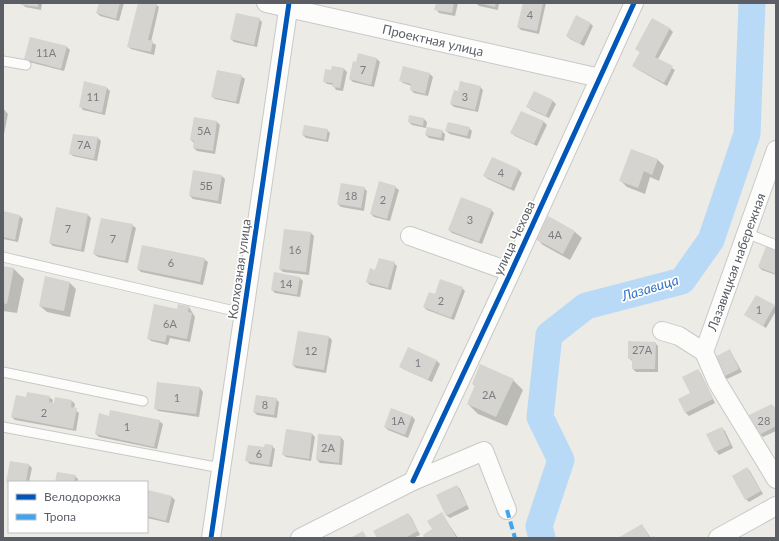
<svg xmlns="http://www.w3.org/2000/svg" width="779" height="541" font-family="Lato,sans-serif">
<rect width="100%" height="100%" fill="#ecebe5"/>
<path fill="#0003" d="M22 3H42L41 10 25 7Z
M100 3H124L119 21 100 16 97 13Z
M139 3H154L159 7 151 42 156 45 154 55 131 49 128 46Z
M437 3H458L455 16 439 13 436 9Z
M476 3H499L498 10 479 6Z
M524 3H546L539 34 521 30 518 27Z
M259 19 262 22 257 47 234 42 231 39Z
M652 19 670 29 673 32 658 59 675 70 667 86 637 69 634 66 641 53 636 49Z
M590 23 593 26 584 46 570 39 567 36Z
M67 47 70 50 64 71 29 62 25 59Z
M377 59 380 62 374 87 353 82 350 79 357 63Z
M344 69 347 72 343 91 336 90 333 85 327 84 324 81 332 71Z
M430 74 433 77 428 96 414 93 411 90 412 86 403 83 400 80Z
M241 76 245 79 239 104 215 99 212 96Z
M480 87 483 90 478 112 454 107 451 104 458 92Z
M107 88 110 91 105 115 83 110 80 106Z
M553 101 556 104 549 118 531 110 528 107Z
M3 108 8 114 3 139Z
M521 112 544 122 547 125 537 146 515 136 512 133Z
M194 118 217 122 220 125 215 154 197 151 194 148V143L191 140Z
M424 119 427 122 426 128 412 125 409 122Z
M469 128 472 131 470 139 450 134 446 131Z
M327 130 330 133 328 142 306 138 303 135Z
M442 131 445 134 444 141 429 138 426 135Z
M74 135 98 138 101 141 97 161 73 156 70 153Z
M493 158 519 170 522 173 514 191 488 179 484 176Z
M657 159 664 166 659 181 650 177 645 194 627 187 620 180Z
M222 176 225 179 221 204 193 199 190 196Z
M395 187 399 190 390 221 374 217 371 214Z
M364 188 367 191 364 211 341 207 338 204Z
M491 210 494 213 482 244 452 233 449 230Z
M3 212 20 216 23 219 18 242 3 239Z
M88 215 91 218 84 252 53 246 50 243Z
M549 217 575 232 582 238 570 260 543 245 537 239Z
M132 225 136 228 128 263 98 257 94 254Z
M311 233 314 236 309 275 283 272 280 269Z
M776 248V275L762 270 759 267Z
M204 259 208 262 203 285 141 272 138 269Z
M394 263 397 266 391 290 370 285 367 282 376 271Z
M3 267 14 269 24 279 17 313 3 311Z
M300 278 303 281 300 297 275 293 272 290Z
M69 282 76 289 70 317 47 312 40 306Z
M462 288 465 291 454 320 427 310 424 307 435 295Z
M774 306 776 308V311L766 328 745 315Z
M189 307 195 317 190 342 170 338 168 345 151 341 148 338 178 310Z
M329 337 332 340 326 373 296 368 293 365Z
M655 343 658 346V372H636L633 369V362L629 358Z
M729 351 732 354 742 372 727 379 724 376Z
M437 361 440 364 432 382 403 369 400 366Z
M698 370 701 374 715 403 689 416 686 413 679 400 692 394Z
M513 380 523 390 507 426 478 414 468 404 476 387 473 384Z
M200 388 203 392 199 417 158 411 155 408Z
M49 397 53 400 52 404 72 401 75 404 74 409 79 413 76 431 15 420 12 417 26 398Z
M276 399 279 402 277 418 257 415 254 412Z
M772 405 776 409V431L763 437 760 434Z
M412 416 415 420 408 438 388 430 385 427Z
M110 417 159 421 163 424 157 449 99 437 96 434Z
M722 428 725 431 733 448 719 455 716 451Z
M287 430 312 434 315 437 311 461 286 457 283 454Z
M319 435 341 437 344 441 342 465 320 463 317 460Z
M272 446 275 449 272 467 250 464 246 460 265 448Z
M11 462 29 465 32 468 29 482H9V483L7 482Z
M747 468 750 471 763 494 749 502 746 499Z
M75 476 78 479V482H56Z
M457 486 460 489 469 509 450 518 446 515Z
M149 491 172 497 175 500 169 523 147 518V498Z
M408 514 411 517 420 535 413 538H378Z
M442 514 458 538H426L434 530Z
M642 525 651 538H620Z"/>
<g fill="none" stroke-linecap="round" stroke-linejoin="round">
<path stroke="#b8daf7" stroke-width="27" d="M542 538 539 526 561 460 540 417 549 335 586 306 682 281 711 240 747 134 752 3"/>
</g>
<path fill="#d5d4d0" d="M21 3H38V7L21 5Z
M99 3H120L116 19 96 13Z
M138 3H157L148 40 153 41 151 52 127 47Z
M436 3H454L452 13 434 10Z
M479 3H496L495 7Z
M523 3H543L537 31 517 27Z
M236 13 260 18 254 45 230 39Z
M576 15 591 23 580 44 566 36Z
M652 18 670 28 655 57 673 66 664 83 632 66 640 52 635 49Z
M30 37 67 46 61 69 24 59Z
M358 53 377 58 371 85 349 79 353 61 356 62Z
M332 66 344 68 340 88 332 87 333 83 323 82 325 69 331 70Z
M403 66 430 73 425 94 410 90 411 84 399 81Z
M217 70 242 75 236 102 211 97Z
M84 81 107 87 102 113 79 107Z
M460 81 481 86 475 110 450 104 454 90 458 91Z
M534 91 553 100 546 116 526 107Z
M521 111 544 121 534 144 510 133Z
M409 115 424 118 423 126 408 122Z
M194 117 217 121 213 151 193 148 194 141 190 140Z
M448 122 470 127 467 136 445 131Z
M304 125 328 129 326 140 302 135Z
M427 127 443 130 441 138 425 135Z
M73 134 98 137 94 159 69 154Z
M631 149 658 159 652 175 644 171 638 188 619 181Z
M492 157 519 169 511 188 483 176Z
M193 170 222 175 218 201 189 196Z
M379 181 396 186 387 219 370 214Z
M341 183 365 187 361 208 337 204Z
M461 197 492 209 479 242 448 230Z
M56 207 88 214 81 250 49 243Z
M3 211 20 215 15 240 3 237Z
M548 216 575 231 563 254 535 239Z
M101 218 133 224 125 261 93 254Z
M284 229 311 232 306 272 279 269Z
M767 244 776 247V274L758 267Z
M142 245 205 258 200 282 137 269Z
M379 258 395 262 388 288 366 282 370 268 375 270Z
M3 266 14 268 7 304 3 303Z
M274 272 300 277 297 295 271 290Z
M45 276 70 282 64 311 39 306Z
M440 279 463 287 451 318 423 307 429 292 435 294Z
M756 295 775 305 763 326 744 315Z
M154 304 177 309 178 304 189 306 188 312 192 313 187 339 167 335 165 342 147 339Z
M298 331 329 336 324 370 292 365Z
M628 341 656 342 655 369H632V359H628Z
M408 347 437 360 428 380 399 367Z
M730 349 739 369 723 377 713 358Z
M480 364 514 379 496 417 467 404 475 385 472 384Z
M698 369 713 399 685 413 678 399 690 393 682 377Z
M157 382 200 387 196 414 154 409Z
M27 392 50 396 49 402 54 403 55 397 72 400 71 407 77 408 73 429 11 417 16 395 26 397Z
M256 395 277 398 274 415 253 412Z
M772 404 776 411V426L759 435 749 415Z
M391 408 412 416 405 435 384 427Z
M110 410 160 420 154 447 95 434 99 413 109 416Z
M722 427 730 445 715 452 706 434Z
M286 429 312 433 309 459 282 455Z
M318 434 341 436 339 463 316 460Z
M265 444 273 445 269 465 245 461 248 445 264 447Z
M10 461 29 464 26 482H6Z
M747 467 761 491 745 500 732 476Z
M57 472 76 475 74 482H55Z
M457 485 467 505 446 516 436 495Z
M148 490 172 496 166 521 147 516Z
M442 512 456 537 454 538H424L423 535 432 529 427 521Z
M408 513 418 531 405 538H377L373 531Z
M642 524 650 538 654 536 655 538H618Z
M363 531 367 538H350Z"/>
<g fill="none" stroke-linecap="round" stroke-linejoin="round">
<defs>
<path id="service" d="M3 61 26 65
M746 233 776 245
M3 257 243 313
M3 372 143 401
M3 427 221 468"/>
<path id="minor" d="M266 3 600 78
M410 236 511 272
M662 331 679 336 704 352 717 382 776 479
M704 352 776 150
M413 481 511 272 634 3
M211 538 289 3
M300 538 413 481 484 451 507 510
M718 538 776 506"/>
</defs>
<use href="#service" stroke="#c8c9c8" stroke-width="11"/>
<use href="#minor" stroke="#c8c9c8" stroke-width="20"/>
<use href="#service" stroke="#fcfcfb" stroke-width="9"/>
<use href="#minor" stroke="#fcfcfb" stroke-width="18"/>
<path stroke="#40a5ee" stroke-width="4" stroke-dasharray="8 4" stroke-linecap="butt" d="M507 510 515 538"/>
<defs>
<path id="cycleway" d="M413 481 511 272 634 3
M211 538 289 3"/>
</defs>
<use href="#cycleway" stroke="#fff" stroke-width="8"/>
<use href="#cycleway" stroke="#0057b8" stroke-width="5"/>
</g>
<g text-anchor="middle" stroke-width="3.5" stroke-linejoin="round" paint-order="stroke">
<g font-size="11" fill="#7a7d80">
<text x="530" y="19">4</text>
<text x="46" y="57">11А</text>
<text x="363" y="74">7</text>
<text x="93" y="101">11</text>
<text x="465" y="101">3</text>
<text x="204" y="135">5А</text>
<text x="84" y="149">7А</text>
<text x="501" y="177">4</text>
<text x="206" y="190">5Б</text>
<text x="351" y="200">18</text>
<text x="383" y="204">2</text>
<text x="470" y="224">3</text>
<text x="68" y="233">7</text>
<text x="555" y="239">4А</text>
<text x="113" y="243">7</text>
<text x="295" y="254">16</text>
<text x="171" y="267">6</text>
<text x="286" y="288">14</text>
<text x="441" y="305">2</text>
<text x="759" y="314">1</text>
<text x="170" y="328">6А</text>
<text x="642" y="354">27А</text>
<text x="311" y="355">12</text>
<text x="418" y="367">1</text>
<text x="489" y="399">2А</text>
<text x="177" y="402">1</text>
<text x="265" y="409">8</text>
<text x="44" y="417">2</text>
<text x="398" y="425">1А</text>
<text x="764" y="425">28</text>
<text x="127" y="431">1</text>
<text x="328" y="452">2А</text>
<text x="259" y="458">6</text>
</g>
<g font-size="13" fill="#5b5f65" stroke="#fff">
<text transform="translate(433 40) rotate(13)" y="5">Проектная улица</text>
<text transform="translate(514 238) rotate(-65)" y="5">улица Чехова</text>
<text transform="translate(736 262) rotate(-70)" y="5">Лазавицкая набережная</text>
<text transform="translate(239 269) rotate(-82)" y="5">Колхозная улица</text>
</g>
<g font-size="14" font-style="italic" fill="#3776c6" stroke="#fff">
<text transform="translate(650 288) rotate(-17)" y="5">Лазавица</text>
</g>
</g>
<rect width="779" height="541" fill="none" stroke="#5b5f65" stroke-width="8"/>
<rect x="8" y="481" width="140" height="52" fill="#ffffff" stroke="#bdbfc1"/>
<rect x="16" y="494" width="20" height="6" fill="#0057b8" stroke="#bdbfc1"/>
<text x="44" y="501" font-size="12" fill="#5b5f65">Велодорожка</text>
<rect x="16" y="514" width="20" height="6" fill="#40a5ee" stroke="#bdbfc1"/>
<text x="44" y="521" font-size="12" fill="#5b5f65">Тропа</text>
</svg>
